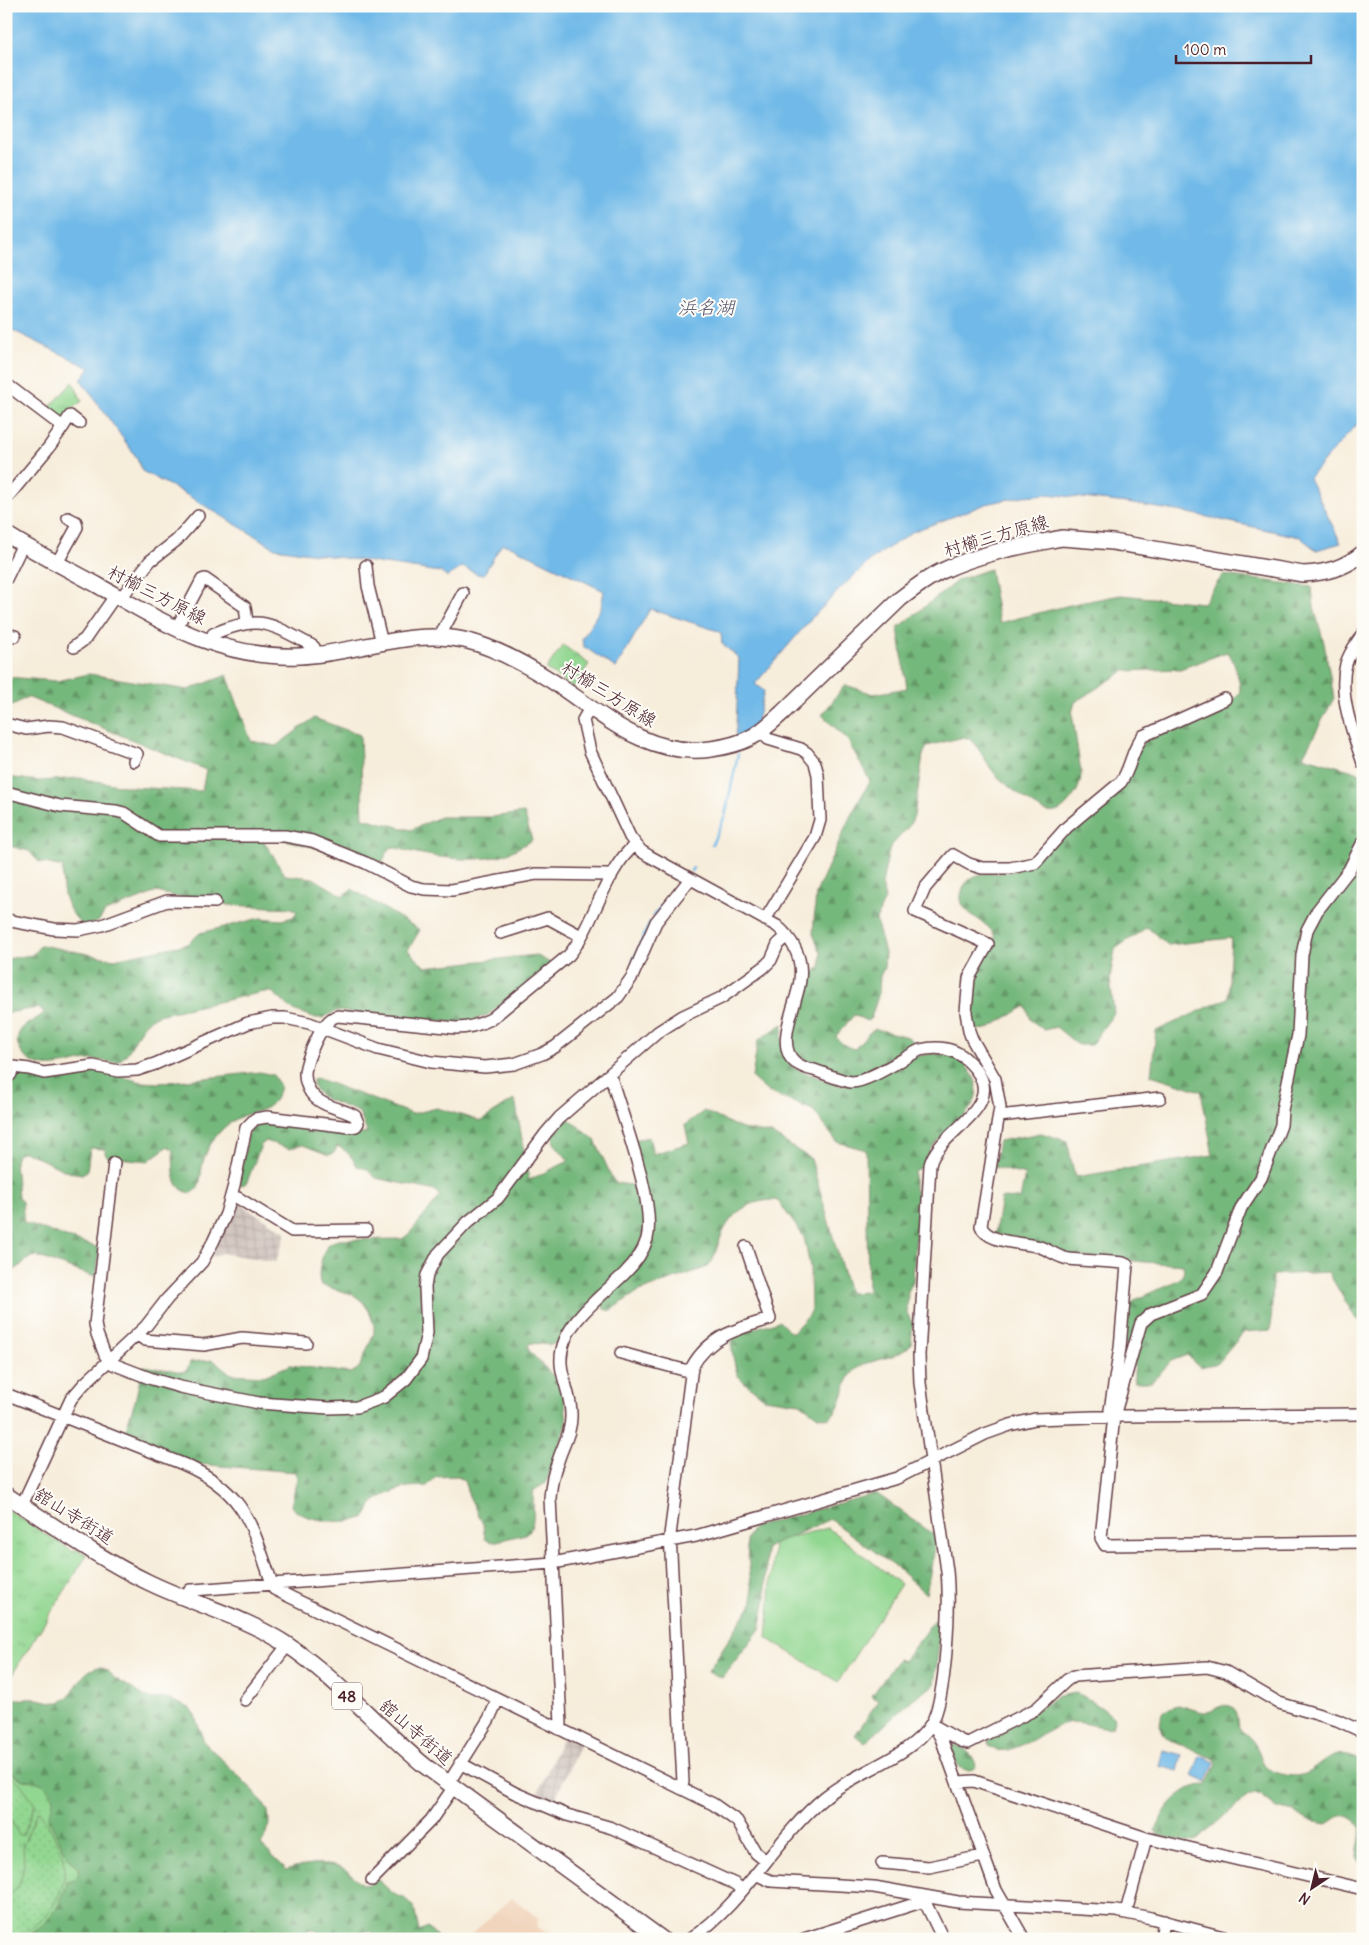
<svg xmlns="http://www.w3.org/2000/svg" width="1369" height="1945" font-family="Delius,'Klee One',sans-serif">
<defs>
<pattern id="industrial-grid" width="8" height="8" patternUnits="userSpaceOnUse" patternTransform="scale(1.25)"><rect width="8" height="8" fill="#cec1ba"/><path d="M0 4h8M4 0v8" fill="none" stroke="#b2a5a0"/></pattern>
<pattern id="forest-firs" width="22" height="20" patternUnits="userSpaceOnUse" patternTransform="scale(1.25)"><rect width="22" height="20" fill="#75b87b"/><path d="M5 1l3.5 6h-7zM16 11l3.5 6h-7z" fill="#629565"/></pattern>
<pattern id="park-tufts" width="24" height="20" patternUnits="userSpaceOnUse" patternTransform="scale(1.25)"><rect width="24" height="20" fill="#92d791"/><path d="M3 7l-1-3M5 7V3M7 7l1-3M15 17l-1-3M17 17v-4M19 17l1-3" fill="none" stroke="#7fb87d"/></pattern>
<pattern id="garden-dots" width="8" height="8" patternUnits="userSpaceOnUse" patternTransform="scale(1.25)"><rect width="8" height="8" fill="#92d791"/><path d="M2 2h.1M6 6h.1" fill="none" stroke="#7fb87d" stroke-width="1.8" stroke-linecap="round"/></pattern>
</defs>
<rect width="100%" height="100%" fill="#fdfcf7"/>
<filter id="ink" filterUnits="userSpaceOnUse"><feTurbulence type="fractalNoise" baseFrequency=".02" numOctaves="2"/><feDisplacementMap in="SourceGraphic" scale="10" xChannelSelector="R" yChannelSelector="G"/><feConvolveMatrix kernelMatrix="1 2 1 2 8 2 1 2 1" color-interpolation-filters="sRGB"/></filter>
<filter id="wash" filterUnits="userSpaceOnUse"><feTurbulence type="fractalNoise" baseFrequency=".0096" numOctaves="4" result="noise"/><feDisplacementMap in="SourceGraphic" scale="20" xChannelSelector="R" yChannelSelector="G"/><feGaussianBlur stdDeviation="1.12" result="paint"/><feColorMatrix in="noise" values="0 0 0 0 0 0 0 0 0 0 0 0 0 0 0 0 0 1.4 0 .05"/><feComposite in="paint" operator="in"/></filter>
<g filter="url(#wash)">
<rect width="100%" height="100%" fill="#f7eddb"/>
<path fill="#f1d5bd" d="M512 1898 538 1918 537 1928 555 1933 553 1939H466Z"/>
<path fill="url(#industrial-grid)" d="M233 1200 286 1232 276 1262 222 1253 212 1257Z
M563 1736 580 1744 552 1806 535 1799Z"/>
<path fill="#92d791" stroke="#6e7b5e" d="M828 1528 901 1584 838 1682 767 1638 774 1541Z"/>
<path fill="url(#forest-firs)" stroke="#606c53" d="M990 569 999 623 1078 603 1121 595 1203 603 1223 575 1312 587 1314 607 1324 643 1334 698 1303 756 1363 774V1321L1356 1319 1328 1272 1273 1275 1271 1330 1244 1332 1218 1363 1200 1367 1187 1355 1171 1361 1152 1382H1134V1357L1124 1342 1128 1307 1135 1300 1180 1279 1184 1272 1183 1265 1070 1256 995 1234 1001 1198 1020 1199 1025 1175 994 1167 999 1141 1041 1133 1067 1141 1075 1177 1213 1155 1201 1091 1151 1075 1156 1031 1228 998 1231 938 1168 945 1147 927 1115 949 1110 979 1114 1013 1091 1045H1078L1056 1027 1044 1030 1031 1020 1026 1006 987 1029 977 1030 972 1027 970 1021 975 973 995 938C991 919 954 915 962 891 970 866 998 877 1016 870 1025 867 1035 857 1044 851 1064 838 1082 821 1100 805 1107 799 1116 794 1120 787 1132 771 1134 751 1148 737L1234 699C1237 696 1240 694 1240 689 1240 681 1233 656 1227 652L1180 669 1124 671 1075 702 1072 713 1081 772C1081 785 1077 793 1068 803 1063 809 1056 814 1048 812 1039 811 1005 784 998 777 987 766 981 750 971 739L964 737 927 746 923 755 914 816 909 826 892 845 888 855 882 884 885 899 876 920 885 953 884 968 880 976 879 993 871 1018 867 1021 854 1015 836 1036C838 1042 848 1048 855 1049L870 1032 876 1029 908 1037 914 1042 913 1046 858 1076 846 1075 801 1060 795 1055 792 1048 795 1020 806 981 821 966V953L813 934 816 893 850 817 870 781 847 739 822 715 845 685 874 694 907 688 898 628 958 580Z
M89 674 188 690 227 675 251 741 276 746 314 718 360 735 363 818 411 830 440 817H491L524 813 532 840C523 845 514 851 505 854 474 865 424 856 393 847L389 849 382 863 378 864 259 833 285 875 313 878 343 896 352 889 420 930 408 950 425 967 536 955 552 964 488 1015 465 1023 337 1011 322 1018H316L293 1010 272 992H263L158 1015C133 1026 136 1052 117 1062 108 1063 99 1059 90 1060 75 1061 58 1068 44 1066 29 1064 12 1049 19 1033 23 1024 36 1020 43 1014L44 1011 38 1008 6 1013V959L32 955 41 945 114 959 188 944 200 933 260 918 282 920 293 917 297 912 292 908 227 905 219 900 177 897 157 892 105 912 98 922 83 926C65 907 61 894 63 867L39 862 29 851 6 845V777L40 781 79 778 130 787 202 791 206 770 27 697 6 709V677L57 681Z
M783 1024C779 1063 785 1066 820 1078 827 1080 839 1087 845 1085 872 1080 897 1059 924 1055 939 1052 955 1054 966 1066 996 1099 956 1122 934 1145 929 1151 928 1159 923 1165 921 1168 917 1170 914 1172V1189L918 1196 913 1282 908 1291 907 1313 913 1324 911 1344C897 1361 871 1357 855 1370 842 1382 844 1408 829 1418L818 1416 800 1403 764 1398 744 1382 738 1376 735 1367 731 1343 732 1338 736 1334 779 1321 790 1332H793L811 1312 810 1267 804 1237 778 1201C771 1199 765 1201 758 1202 737 1208 726 1222 719 1242 715 1251 715 1260 708 1267L639 1291 609 1311 604 1309 602 1304 604 1300 647 1251 634 1140 649 1137 653 1154 689 1143 685 1125 704 1111 742 1129 772 1134 811 1159 849 1293 868 1292 866 1150 837 1142 813 1110 768 1092 752 1078 758 1040Z
M101 1071 141 1082 159 1083 260 1072 273 1075 280 1086C273 1118 251 1107 231 1122 216 1133 206 1148 202 1166 201 1174 201 1181 197 1189L191 1193C171 1190 174 1168 173 1151L168 1146 148 1161 108 1157 105 1154V1149L90 1148 87 1171 82 1174 68 1172 26 1152H21L17 1155 15 1161 18 1197 22 1202 24 1223 99 1248 97 1274 92 1276 36 1256C23 1258 19 1272 6 1273V1085L18 1075Z
M316 1078 412 1114 437 1108 481 1121 515 1099 529 1180 569 1161 554 1143 552 1132 565 1118 569 1119 595 1140 612 1178 616 1183 631 1185 636 1188 640 1193 644 1216 643 1237 635 1256 558 1342 551 1345 531 1343 528 1345V1349L531 1353 558 1381 565 1402 567 1423 546 1483 534 1490C531 1502 538 1526 526 1534L493 1542 485 1539 483 1524 469 1496 464 1481 457 1476 436 1477 427 1486C421 1487 415 1486 408 1487 400 1488 379 1497 373 1503 369 1507 369 1515 363 1518 347 1525 300 1521 291 1506L297 1478 295 1472 197 1464 135 1439 129 1436 127 1431V1425L135 1401 143 1366 183 1372 187 1370 190 1362 213 1360 231 1374 264 1376 290 1365 351 1373 359 1368 374 1333V1325L369 1311 363 1302 354 1295 321 1285C316 1277 322 1252 328 1245 331 1242 335 1241 339 1240L402 1239 409 1234 440 1197 436 1191 376 1178 366 1169 357 1166C352 1157 347 1150 337 1146L334 1153 329 1155 303 1145H300L290 1149 266 1141 261 1145 247 1182 243 1185 240 1184 239 1182 249 1130 262 1121 364 1134 367 1132 359 1112 326 1099 321 1096 313 1087V1080Z
M876 1493 937 1537 926 1594 897 1568 830 1519 766 1548V1599L760 1629 722 1678 708 1671 753 1602 746 1539 754 1527Z
M934 1620 941 1625 934 1685 913 1699 865 1743 855 1735 878 1701 872 1696 898 1659 904 1661Z
M100 1667 107 1670 113 1677 149 1699 165 1698 190 1708 195 1716 204 1742 248 1785 260 1799 268 1811 269 1823 267 1834 261 1845 287 1870C299 1864 328 1861 341 1867 349 1871 355 1879 363 1884L367 1885 378 1880 394 1894 404 1898 410 1903 414 1908 419 1931 428 1927 438 1939H378L373 1933 367 1931 352 1939H323L317 1931 312 1929 307 1931 305 1935 306 1939H21C45 1928 60 1908 67 1883L74 1880 77 1866 69 1860 49 1820 48 1815 52 1806 30 1780H23L6 1769V1697C21 1701 24 1698 37 1699 46 1700 56 1705 64 1700 78 1690 81 1669 100 1667Z
M1076 1693C1089 1699 1104 1708 1115 1719L1113 1727C1097 1730 1081 1717 1060 1725 1044 1732 1006 1760 990 1747L988 1742 990 1738 1059 1696Z
M1178 1705C1187 1707 1196 1711 1204 1712 1215 1713 1221 1700 1233 1708 1239 1712 1237 1719 1239 1725 1242 1733 1250 1736 1254 1743 1267 1762 1255 1768 1286 1775 1319 1783 1324 1738 1363 1761V1864L1357 1857C1357 1845 1367 1827 1353 1819 1350 1817 1346 1815 1341 1816 1336 1817 1332 1822 1327 1824L1306 1820 1294 1812 1277 1808 1261 1795 1254 1794 1247 1797 1196 1840 1188 1842 1157 1835 1155 1830C1160 1816 1174 1796 1188 1789 1194 1786 1201 1786 1207 1784L1217 1763 1215 1759C1207 1756 1198 1752 1190 1748 1177 1743 1156 1739 1161 1719 1163 1710 1171 1707 1178 1705Z
M951 1744C962 1745 974 1754 976 1766L973 1769C957 1774 954 1758 950 1746Z"/>
<path fill="url(#park-tufts)" stroke="#6e7b5e" d="M73 382 82 401 68 412 63 420 48 409Z
M563 645 589 664 573 688 546 669Z
M6 1509 74 1552 76 1549 87 1555 10 1678 6 1676Z
M6 1769C11 1772 18 1778 23 1780 26 1781 31 1780 35 1781 52 1786 58 1801 48 1815L49 1820 69 1860 77 1866 79 1871 77 1878 67 1883C61 1905 46 1930 22 1938 18 1940 11 1939 6 1939Z"/>
<path fill="url(#garden-dots)" stroke="#6e7b5e" d="M6 1773 20 1783 35 1804 23 1835H19L6 1812Z
M39 1811C49 1825 61 1846 64 1863 69 1895 39 1935 6 1938V1900L19 1885 22 1875 24 1865 23 1845 37 1812Z"/>
<path fill="#6fb9e8" stroke="#5c6c8a" d="M6 6H1363V425L1359 423 1354 427 1309 478 1341 543 1316 550 1300 537 1189 513 1127 503 1047 494 1024 496 986 504 912 532 872 559 844 585 811 619 755 684 764 691 754 734 735 749 739 658 722 644 721 633 718 631 650 609 616 668 583 646 582 639 601 608 604 591 513 547 502 544 483 575 477 574 463 567 447 577 440 572 275 548 182 492 142 471 137 458 81 380 90 368 6 327Z
M1163 1750 1182 1755 1178 1771 1159 1766Z
M1200 1756 1215 1762 1206 1782 1192 1776Z"/>
<g fill="none" stroke-linecap="round" stroke-linejoin="round">
<path stroke="#6fb9e8" stroke-width="2.5" d="M712 844 725 816 738 754
M691 871 693 868
M654 915 674 890
M633 961 650 922
M1210 1662 1226 1667"/>
</g>
</g>
<g filter="url(#ink)">
<g fill="none" stroke-linecap="round" stroke-linejoin="round">
<defs>
<path id="minor" d="M6 384 63 427 49 447 6 499
M63 427 70 416 79 423
M57 563 77 527 76 522 68 518
M366 566 368 586 382 643
M6 579 23 544
M120 599 150 561 177 540 198 516
M176 629 202 580 205 579 245 607 247 622
M1363 633C1357 643 1349 653 1346 664 1338 695 1353 733 1363 763
M6 634 15 636
M442 637 443 630 463 593
M209 643 213 634 215 633C261 614 270 624 311 645L314 647 316 655
M74 647 85 639 115 596
M590 708 583 720 590 751 630 837 641 851 649 856 777 926C793 940 803 958 800 980 798 1002 773 1046 796 1063 802 1067 808 1069 814 1070 826 1074 839 1080 851 1082 867 1083 903 1058 920 1050 938 1046 956 1048 969 1062 1015 1106 938 1129 930 1165L919 1355 920 1383 947 1571C950 1603 947 1698 931 1724 912 1756 855 1772 825 1797 775 1838 745 1903 690 1939
M6 724 26 729 49 726 63 727 137 754 134 761
M761 731 768 739 801 749 807 753 815 763 818 775 820 820 815 837 765 920
M6 792 60 806 116 811 124 813 159 836H285L312 841 366 863 411 886 424 889 452 890 536 874 607 875 611 877
M1363 842 1349 870 1317 911 1307 930 1302 955 1298 1035 1282 1110 1281 1125 1261 1178 1241 1208 1217 1272 1202 1294 1151 1314 1141 1323 1114 1416 1101 1538 1105 1545 1363 1542
M6 920 54 929 78 930 102 925 167 901 215 902
M501 933 548 918 581 936
M6 1066 29 1069 44 1073 93 1066 119 1071 137 1070 155 1064 248 1023 272 1018H285L309 1023 378 1049 431 1062 485 1067 514 1064 542 1054 555 1047 618 997 632 977 656 922 690 879
M6 1079 11 1074 12 1068
M999 1116 1160 1098
M114 1163 95 1324 97 1334 105 1355 113 1364 152 1379 180 1387 259 1403 329 1408 357 1407 384 1397 406 1379 421 1359 427 1333 425 1287 427 1275 438 1254 468 1222 498 1198 546 1133 559 1118 658 1032 683 1016 721 998 763 968 771 960 778 944 787 936
M231 1196 238 1198 292 1231 366 1230
M138 1335 145 1340 204 1345 242 1338 306 1343
M621 1353 684 1370H692
M6 1394 183 1464C248 1492 252 1528 274 1589L713 1804 737 1821 756 1853 766 1861
M1114 1416 1110 1410 1120 1348 1127 1265 1123 1263C1105 1261 1087 1261 1069 1259 1058 1258 1050 1250 1040 1247 1025 1242 987 1244 981 1226L1000 1107 995 1079 972 1039 969 1031 966 1012 969 978 988 944 915 911 925 888 953 855 969 864 982 868H1010L1035 863 1067 827 1121 782C1131 768 1132 748 1143 736L1225 699
M22 1505 71 1399 84 1384 146 1326 167 1299 202 1262 213 1242 226 1214 234 1185 246 1128 255 1119 267 1117 350 1127 356 1126 358 1123 355 1116C341 1108 321 1107 311 1093 307 1087 305 1081 305 1074 305 1061 323 1017 338 1016L456 1028C469 1028 479 1025 491 1019L569 955C594 925 605 869 635 845
M186 1598 190 1590H193L553 1563 696 1536 897 1478 985 1434 1010 1425 1035 1419 1123 1416 1363 1414
M245 1700 287 1646
M931 1724 961 1741 968 1743 1036 1709 1067 1680 1074 1676 1207 1667 1226 1672 1279 1703 1337 1720 1363 1732
M935 1727 941 1738 996 1890 1024 1939
M559 1729 561 1724 550 1498C551 1485 553 1473 558 1461 563 1445 572 1431 571 1414 571 1387 553 1369 565 1340 574 1316 606 1292 625 1273 635 1263 643 1253 647 1239 656 1203 623 1119 612 1081L607 1076
M460 1763 515 1793 567 1815 612 1828 735 1884 742 1890
M958 1782 974 1781 1146 1838 1363 1889
M448 1784 489 1719 498 1699
M680 1788 683 1782 670 1535 692 1367C709 1336 739 1328 770 1319L746 1247
M882 1863 929 1867 983 1856
M755 1874 771 1881 874 1887 958 1902 1116 1911 1151 1918 1231 1939
M372 1880 431 1820 453 1788
M922 1896 943 1939
M1126 1912 1146 1838
M804 1939 924 1901
M1161 1939 1164 1921"/>
<path id="major" d="M6 534C36 553 68 569 99 586 166 624 220 659 300 656 355 654 409 628 464 640 495 647 525 664 552 681 602 714 647 758 711 749 725 747 739 744 752 737 763 731 772 722 782 713L900 599C913 589 927 578 942 571 980 553 1022 546 1062 538L1113 542 1303 574C1326 573 1345 568 1363 553
M6 1495C53 1525 98 1558 148 1582 193 1604 243 1616 286 1644 337 1678 377 1727 425 1766L662 1939"/>
</defs>
<use href="#minor" stroke="#643e45" stroke-width="14"/>
<use href="#major" stroke="#643e45" stroke-width="18"/>
<use href="#minor" stroke="#fff" stroke-width="11"/>
<use href="#major" stroke="#fff" stroke-width="15"/>
</g>
</g>
<g text-anchor="middle" stroke-width="4" stroke-linejoin="round" paint-order="stroke">
<rect fill="#fdfcf7" stroke="#806168" stroke-width="1" x="332" y="1682.5" width="30" height="27" rx="4"/>
<g font-size="16" font-weight="bold" fill="#4a1f2b">
<text x="347" y="1702">48</text>
</g>
<g font-size="18" fill="#4a1f2b" stroke="#fdfcf7">
<text transform="translate(996 536) rotate(-16)" y="6">村櫛三方原線</text>
<text transform="translate(157 595) rotate(27)" y="6">村櫛三方原線</text>
<text transform="translate(609 694) rotate(32)" y="6">村櫛三方原線</text>
<text transform="translate(74 1516) rotate(32)" y="6">舘山寺街道</text>
<text transform="translate(416 1732) rotate(41)" y="6">舘山寺街道</text>
</g>
<g font-size="19" font-style="italic" fill="#57556d" stroke="#fdfcf7">
<text x="706" y="314">浜名湖</text>
</g>
</g>
<rect width="1369" height="1945" fill="none" stroke="#fdfcf7" stroke-width="25"/>
<g transform="translate(1312 1888) rotate(215)" stroke="#fdfcf7" stroke-width="4" paint-order="stroke">
<path d="M0-4L9 19L0 12L-9 19Z" fill="#4a1f2b"/>
<text y="-8" font-size="14" font-weight="bold" text-anchor="middle" fill="#4a1f2b">N</text>
</g>
<path d="M1176 55v8h135v-8" fill="none" stroke="#4a1f2b" stroke-width="2.5"/>
<text x="1184" y="55" font-size="15" fill="#4a1f2b" stroke="#fdfcf7" stroke-width="4" paint-order="stroke">100 m</text>
</svg>
